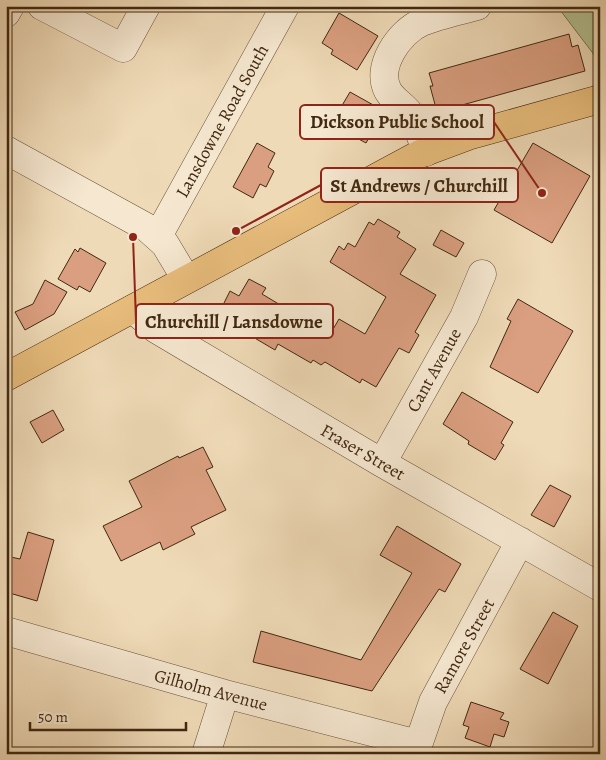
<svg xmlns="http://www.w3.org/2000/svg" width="606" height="760" font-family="Alegreya,serif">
<rect width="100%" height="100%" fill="#efdab7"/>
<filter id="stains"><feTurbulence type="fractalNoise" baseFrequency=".004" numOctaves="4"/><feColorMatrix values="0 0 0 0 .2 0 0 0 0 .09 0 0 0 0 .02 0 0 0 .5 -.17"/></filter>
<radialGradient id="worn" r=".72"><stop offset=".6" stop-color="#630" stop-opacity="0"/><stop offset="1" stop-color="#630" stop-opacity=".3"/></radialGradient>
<path fill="#b3c193" stroke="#7a7452" d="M557 6H600V54L595 56Z"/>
<path fill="#da9f80" stroke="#412811" d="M339 13 378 36 357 70 331 54 333 50 322 43Z
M569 34 572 47 578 45 585 71 437 112 430 86H433L429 73Z
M350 92 384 111 366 143 331 124Z
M257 143 275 153 268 167 274 171 266 187 260 184 253 198 233 187Z
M533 143 590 176 552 243 494 210Z
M378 219 400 232 397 237 416 249 400 274 436 295 415 332 419 335 409 353 399 348 376 387 362 379 360 383 325 362 321 365 313 360 311 363 278 344 275 350 241 330 238 329 235 335 214 323 230 291 239 296 249 279 266 288 262 294 292 312 288 319 320 337 325 327 332 331 339 319 365 334 386 297 330 262 339 246 344 250 348 243 355 247 369 222 374 225Z
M441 230 464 243 456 257 433 245Z
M80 248 106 263 90 292 79 286 77 290 58 279 75 249 78 252Z
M45 280 67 292 54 314 25 330 15 312 33 304Z
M518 299 573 331 538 393 490 367 511 321 507 319Z
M462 392 513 422 501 443 504 445 495 460 468 444 469 441 443 424Z
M53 410 64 430 42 443 30 422Z
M203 447 213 467 206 470 226 510 191 527 195 534 163 550 160 542 121 561 103 526 142 507 129 481 178 456 179 458Z
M550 485 571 496 554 527 531 515Z
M397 526 461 564 445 592 439 589 372 691 253 662 261 631 361 660 412 573 380 555Z
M28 532 54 540 37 601 6 592V556L20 559Z
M553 612 578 626 548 684 520 669Z
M471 702 504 713 500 719 509 722 504 737 494 734 490 747 465 738 469 727 463 725Z"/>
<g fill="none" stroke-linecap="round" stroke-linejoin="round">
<defs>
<path id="minor" d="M42 6 123 48 146 6
M6 13 10 6
M6 150 146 227 165 244 186 279
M426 152C422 139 418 124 409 113 403 105 393 100 388 91 375 67 399 32 422 22 439 15 459 11 477 6
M158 236 285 6
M133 309 156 329 382 463 600 587
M382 463 464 317 482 274
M6 631 225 694 418 744
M206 754 225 694
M415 754 433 702 520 541"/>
<path id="major" d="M6 377 420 154 471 135 600 99"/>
</defs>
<use href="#minor" stroke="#6c543a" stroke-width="29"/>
<use href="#major" stroke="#412811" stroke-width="29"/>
<use href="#minor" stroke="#f5e7d0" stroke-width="28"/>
<use href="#major" stroke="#e8bd7c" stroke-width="28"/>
</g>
<g text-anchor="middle" stroke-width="4" stroke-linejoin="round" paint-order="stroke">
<g font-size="18" fill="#412811" stroke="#f5e7d0">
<text transform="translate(222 121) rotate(-61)" y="6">Lansdowne Road South</text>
<text transform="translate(434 370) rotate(-61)" y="6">Cant Avenue</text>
<text transform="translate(363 452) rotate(30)" y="6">Fraser Street</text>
<text transform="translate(464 646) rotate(-61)" y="6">Ramore Street</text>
<text transform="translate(211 690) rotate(15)" y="6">Gilholm Avenue</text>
</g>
</g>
<path fill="none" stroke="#8f2418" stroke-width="2" d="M542 193L494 122M236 231L321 185M133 237L136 321"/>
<g fill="#8f2418" stroke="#f5e7d0" stroke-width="2">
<circle cx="542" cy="193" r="5"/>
<circle cx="236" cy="231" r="5"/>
<circle cx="133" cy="237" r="5"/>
</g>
<g fill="#f5e7d0" stroke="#8f2418" stroke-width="2">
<rect x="300" y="105" width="194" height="34" rx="5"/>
<rect x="321" y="168" width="197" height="34" rx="5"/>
<rect x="136" y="304" width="197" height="34" rx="5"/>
</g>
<g font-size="19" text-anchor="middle" font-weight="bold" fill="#412811">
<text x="397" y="128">Dickson Public School</text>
<text x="419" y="192">St Andrews / Churchill</text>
<text x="234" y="328">Churchill / Lansdowne</text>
</g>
<rect width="606" height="760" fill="none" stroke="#efdab7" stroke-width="25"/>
<rect x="8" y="8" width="591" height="745" fill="none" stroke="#412811" stroke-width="2.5"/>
<rect x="12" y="12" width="581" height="735" fill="none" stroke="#412811"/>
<path d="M30 722v8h156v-8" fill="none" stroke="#412811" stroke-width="2.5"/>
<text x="38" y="722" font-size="15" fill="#412811" stroke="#f5e7d0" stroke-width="4" paint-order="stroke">50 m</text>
<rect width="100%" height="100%" filter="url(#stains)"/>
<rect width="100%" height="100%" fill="url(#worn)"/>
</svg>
